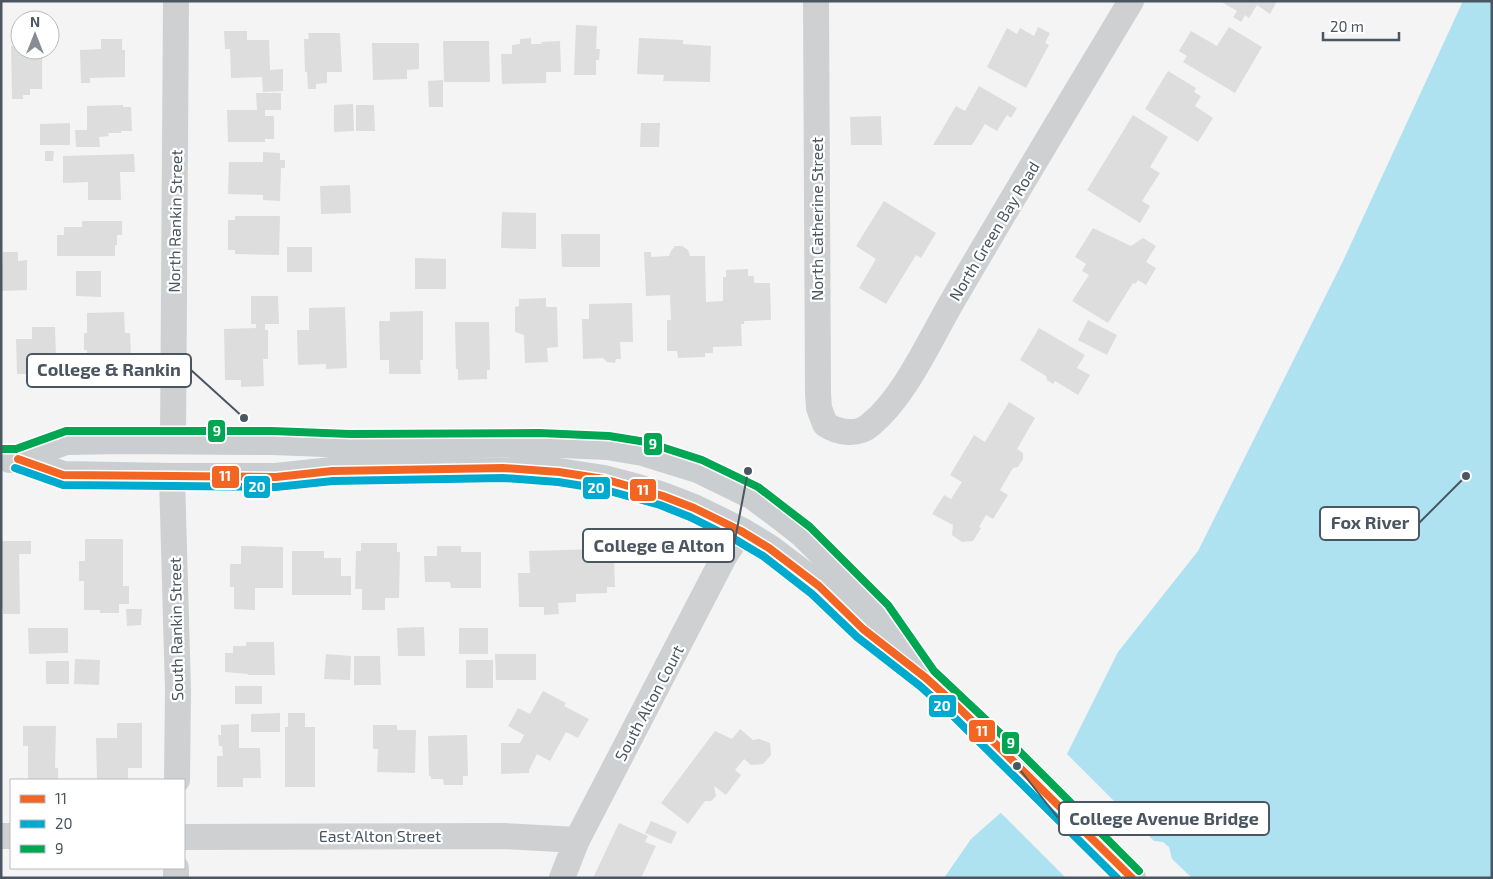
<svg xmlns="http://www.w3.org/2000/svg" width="1493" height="879" font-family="'Exo 2',sans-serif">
<rect width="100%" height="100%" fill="#f4f4f4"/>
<path fill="#aee2f0" d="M1463 1H1492V878H944L971 839 1067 754 1118 652 1198 551 1343 261Z"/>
<path fill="#f4f4f4" d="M1065 752 1154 841 1163 842 1169 847 1172 859 1192 878H1066L999 811Z"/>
<path fill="#ddddde" d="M1220 1H1277L1270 14 1257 5 1249 18 1245 15 1241 22 1233 17 1237 11Z
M576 25 597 26 596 49H600L599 60H596V75H574Z
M1038 27 1050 33 1045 43 1049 45 1026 88 987 67 1007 28 1017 34 1020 28 1034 36Z
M1229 27 1262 47 1235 93 1183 62 1187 56 1179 51 1191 31 1217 46Z
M224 31H247V40H269L270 70 283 69V91L263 92 262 77 231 78 230 49H225Z
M308 33H340L342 72H327V83L316 84V89H308L307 72H305L304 39H309Z
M531 38V44H542L541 42 560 41 561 72H546V83L502 84 501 54H512V45L520 44V39Z
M639 38 683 40V44L711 46 710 82 663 81 664 75 637 74Z
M101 39H122V50H125V77L90 78V83H81L80 50 101 49Z
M443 41H489L490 82H444Z
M372 43H419V69L407 70V79L373 80Z
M20 45V50H42V89H30V95H23V99H12L11 46Z
M1168 71 1196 88 1194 92 1201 96 1195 106 1213 118 1198 142 1145 109Z
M443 80V107H429L428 81Z
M979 86 1017 108 1011 118 1007 115 997 131 985 124 972 145H933L956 106 965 111Z
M256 93H281V110H265V116H274V139H265V142H228L227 110H257Z
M353 104 354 131 334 132V105Z
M123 105V107H131L132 131H121V133H108L109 136 99 137 100 147H76L75 130H87V106Z
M356 105H374L375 131H356Z
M1133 115 1168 137 1150 167 1160 173 1142 201 1150 206 1140 223 1087 190Z
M881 116 882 145H851L850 117Z
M70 123V145H40V124Z
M641 123H660L659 147H640Z
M45 151H54L53 161H45Z
M263 152 280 153V160H285V168H281L280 201 263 200V195L228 194 229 162H263Z
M134 154 135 172H120L121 200H88V182L63 183V156Z
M350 185 351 213 321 214 320 186Z
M884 201 936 233 921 258 916 255 886 304 859 288 876 259 856 246Z
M502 212 536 213V249L501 248Z
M235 216H280L279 255 235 254V250H228V220H235Z
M82 221H122V235H117V245H115V256H57V235H64V227H82Z
M1093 228 1131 246 1143 238 1156 246 1146 262 1156 268 1146 285 1138 280 1135 284 1133 283 1108 323 1072 301 1089 275 1082 271 1086 264 1075 257Z
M561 234H600V267H562Z
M675 246H682L688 250 690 256H705L706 302 723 301V277H726V270L748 269V276H754V283H770L771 320 744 321V324H741L742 346 713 347V353H705V357L678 358 677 351H667V320H671L670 295 646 296 644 252H651V257L669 256 671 251Z
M287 247H312V272H287Z
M3 252H18V261L27 260V290L1 291Z
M415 258 446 259V289H415Z
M76 271H101V297L76 296Z
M251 296H278L279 324H265V330H268V359H263L264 386 241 387V380H225L224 329 256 328V324H251Z
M546 298V307H557L558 347 547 348 548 362 525 363 524 335 515 332V307L519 306V299Z
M632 303 633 342H620L621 359H616L615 363 607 362 603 358 583 359 582 319H589V304Z
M345 307 347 368 326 369V364L298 365 297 330H309V308Z
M423 311V360H420L421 374H389V360H380L379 321H390V312Z
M124 312 125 333H130L131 355H125V373L121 377H116L113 374 105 375V381H91V371H87V350H84V333H87V313Z
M1088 320 1117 335 1107 355 1078 340Z
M455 322H489L490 370H487V379L458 380V369H456Z
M32 327H55L56 357H63L64 379 32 380V374H17L16 339H32Z
M1039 328 1085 355 1077 368 1090 375 1078 395 1055 381 1053 384 1047 380 1046 376 1020 360Z
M1009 402 1035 418 1017 449 1023 453V459L1018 467 1013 468 1000 490 1008 495 993 519 986 515 979 527 981 528 973 541 962 542 952 535 953 525 932 514 944 495 951 499 962 482 950 475 974 435 985 442Z
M85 539H123V586H129V604H119V613H100V610H84V581H79V561H85Z
M1 541H31V554H19L20 614H3V609H1Z
M361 543H397V552H400L399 598H385V610H362V589H355L356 551H361Z
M241 546 283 547V588H255V610L234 609V587H230V564H241Z
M437 546H461V552H481V588H451L450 582H425L424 556H437Z
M601 549V560H614L615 587H607V593L576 594V602L558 603 559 614 544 615V607H519L518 573H530L529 551Z
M292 551H324V558H341V576H351V595H292Z
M126 609H142L141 625 127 626Z
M424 627 425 656H398L397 628Z
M28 628H68V653L29 654Z
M459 628H488V654H459Z
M246 642H274L275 675H248V674L225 672V653H233V646H246Z
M326 654 351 656 350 680 324 679Z
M495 654H536V680H496Z
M354 656H380L381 685H354Z
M75 659 100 660 99 685 74 684Z
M466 660H493V688H466Z
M46 661H69V684H46Z
M235 686H262V704H235Z
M543 691 566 703 564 706 589 719 578 738 566 732 550 761 537 754 529 770V773L501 774V743H520L524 735 508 726 518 708 530 714Z
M280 713V732H251V714Z
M288 713H305V727H315V787H285V727H288Z
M117 723H142V768H128V780H97L96 738H117Z
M239 724V748H260L261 778H243V787H217V756H223L222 746H219L218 735H221V725Z
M373 725H397V730H416L415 773 377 772 378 749H373Z
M23 726H56L55 768H58V780H28V746H23Z
M740 729 753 740 759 739 770 743 771 755 763 764 751 765 744 759 735 770 741 775 726 795 714 786 716 796 711 801H705L688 824 661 803 715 731 732 739Z
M467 735 468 776H463V785H444L443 779H431V776H429L428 736Z
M651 821 677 832 671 844 645 833Z
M619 823 648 836 645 842 656 846 641 878H593Z"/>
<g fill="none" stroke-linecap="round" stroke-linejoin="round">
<path stroke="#ced0d2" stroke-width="26" d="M816 1 818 393 819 408 825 424C838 433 858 436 870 425 905 397 930 339 953 300 1011 200 1071 101 1131 1
M173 440 176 1
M172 477 178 690 177 780
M1 836H11
M184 837 505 836 577 840
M176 878V868
M562 878 577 840 724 557 741 531"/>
<path stroke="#caced1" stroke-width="28" d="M10 459H18L66 441 123 440 272 441 350 444 539 443 607 446 643 452 698 469 753 496 776 513 803 534 880 611 911 656
M18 459 63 475 172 477H276L332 471 385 469 503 468 559 472 604 479 638 488 663 496 694 508 741 531 769 548 819 586 863 629 926 678 956 705 1132 878"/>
<defs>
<path id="bus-1" d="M18 459 63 475 276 477 332 471 503 468 559 472 604 479 663 496 694 508 741 531 769 548 819 586 863 629 926 678 956 705 1132 878"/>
<path id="bus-2" d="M15 468 63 485 276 487 333 481 503 478 558 482 602 489 660 505 690 517 736 540 763 556 812 594 857 637 920 686 949 712 1117 878"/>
<path id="bus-3" d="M1 449H16L66 431H272L350 434 539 433 609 436 646 442 702 460 758 487 810 527 888 605 934 671 1020 752 1139 871"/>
</defs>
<use href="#bus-1" stroke="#fff" stroke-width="11"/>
<use href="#bus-2" stroke="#fff" stroke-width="11"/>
<use href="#bus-3" stroke="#fff" stroke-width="11"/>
<use href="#bus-1" stroke="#f26522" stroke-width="8"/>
<use href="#bus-2" stroke="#00a9ce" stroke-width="8"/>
<use href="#bus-3" stroke="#00a651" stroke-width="8"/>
</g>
<g text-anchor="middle" stroke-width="4.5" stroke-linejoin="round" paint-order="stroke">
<g font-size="16" fill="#4a5661" stroke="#fff">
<text transform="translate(817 219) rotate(-90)" y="6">North Catherine Street</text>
<text transform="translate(175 221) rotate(-89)" y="6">North Rankin Street</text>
<text transform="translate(994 231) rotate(-59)" y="6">North Green Bay Road</text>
<text transform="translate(176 629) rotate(-91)" y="6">South Rankin Street</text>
<text transform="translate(649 703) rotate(-62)" y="6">South Alton Court</text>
<text x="380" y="842">East Alton Street</text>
</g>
</g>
<path fill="none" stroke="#4a5661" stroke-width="2" d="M244 418L191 370M1466 476L1419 523M748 471L734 545M1017 766L1059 819"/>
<g fill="#4a5661" stroke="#fff" stroke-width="2">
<circle cx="244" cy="418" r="5"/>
<circle cx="1466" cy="476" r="5"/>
<circle cx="748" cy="471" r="5"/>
<circle cx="1017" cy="766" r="5"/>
</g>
<g fill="#fff" stroke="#4a5661" stroke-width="2">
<rect x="27" y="354" width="164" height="33" rx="5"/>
<rect x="1320" y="507" width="99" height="33" rx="5"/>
<rect x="583" y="529" width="151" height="33" rx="5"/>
<rect x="1059" y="802" width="210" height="33" rx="5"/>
</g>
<g font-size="18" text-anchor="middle" font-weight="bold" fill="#4a5661">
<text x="109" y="376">College &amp; Rankin</text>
<text x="1370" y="529">Fox River</text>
<text x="659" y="552">College @ Alton</text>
<text x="1164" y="825">College Avenue Bridge</text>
</g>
<g stroke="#fff" stroke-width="2">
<rect x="207" y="419" width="19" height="24" rx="5" fill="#00a651"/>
<rect x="643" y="432" width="20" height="24" rx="5" fill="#00a651"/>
<rect x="211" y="465" width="29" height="24" rx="5" fill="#f26522"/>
<rect x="243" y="475" width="28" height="24" rx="5" fill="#00a9ce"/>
<rect x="582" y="476" width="29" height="24" rx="5" fill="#00a9ce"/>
<rect x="629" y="478" width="28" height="24" rx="5" fill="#f26522"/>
<rect x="928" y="694" width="29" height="24" rx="5" fill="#00a9ce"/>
<rect x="968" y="719" width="28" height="24" rx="5" fill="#f26522"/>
<rect x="1001" y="731" width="19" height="24" rx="5" fill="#00a651"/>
</g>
<g font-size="14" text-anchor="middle" font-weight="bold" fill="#fff">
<text x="217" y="436">9</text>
<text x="653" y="449">9</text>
<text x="225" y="481">11</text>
<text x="257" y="492">20</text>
<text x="596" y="493">20</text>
<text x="643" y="495">11</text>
<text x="942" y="711">20</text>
<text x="982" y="736">11</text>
<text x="1011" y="748">9</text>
</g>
<rect width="1493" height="879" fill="none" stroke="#4a5661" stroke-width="5"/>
<rect x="10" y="779" width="175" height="90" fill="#ffffff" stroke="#b7bbc0"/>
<rect x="20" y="795" width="25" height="8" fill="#f26522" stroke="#b7bbc0"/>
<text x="55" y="804" font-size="15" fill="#4a5661">11</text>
<rect x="20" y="820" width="25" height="8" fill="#00a9ce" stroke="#b7bbc0"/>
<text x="55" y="829" font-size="15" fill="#4a5661">20</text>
<rect x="20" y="845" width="25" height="8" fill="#00a651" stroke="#b7bbc0"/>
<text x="55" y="854" font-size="15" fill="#4a5661">9</text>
<g transform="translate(35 35)"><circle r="24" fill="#ffffff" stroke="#b7bbc0"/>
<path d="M0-4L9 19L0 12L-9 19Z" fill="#868d94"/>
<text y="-8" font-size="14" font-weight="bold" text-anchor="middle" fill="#4a5661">N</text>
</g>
<path d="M1323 32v8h76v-8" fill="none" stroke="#4a5661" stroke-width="2.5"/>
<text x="1330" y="32" font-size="15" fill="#4a5661" stroke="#ffffff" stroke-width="4" paint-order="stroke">20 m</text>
</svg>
